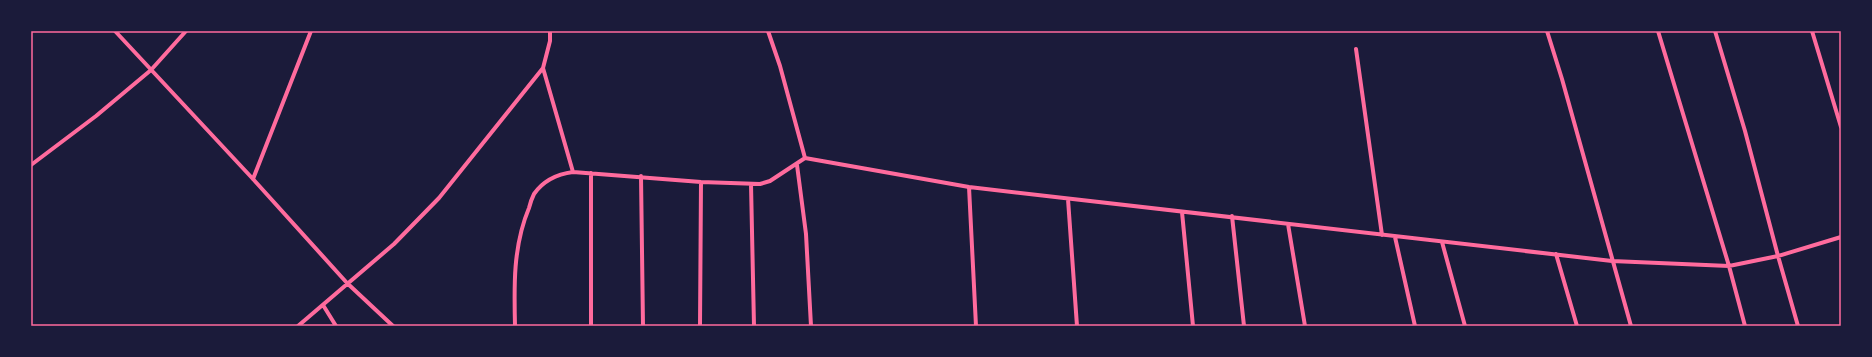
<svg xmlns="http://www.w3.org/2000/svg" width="1872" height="357" font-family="'Varela Round',sans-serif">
<rect width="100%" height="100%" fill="#1b1b3a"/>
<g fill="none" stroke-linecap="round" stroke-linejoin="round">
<path stroke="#ff6b9d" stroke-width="4" d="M115 31 253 179 347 283 393 326
M768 31 780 66 805 158
M1547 31 1562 79 1631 326
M1658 31 1729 266 1745 326
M1715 31 1745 131 1778 256 1798 326
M1812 31 1841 127
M1356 49 1382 235
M543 68 573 172
M31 165 96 116 151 70 186 31
M797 165 806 234 811 326
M641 176 643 326
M253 179 311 31
M751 184 754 326
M969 187 976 326
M1068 199 1077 326
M1182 212 1193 326
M1232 216 1244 326
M1288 224 1305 326
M1395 237 1415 326
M1442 242 1465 326
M1556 254 1577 326
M323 305 336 326
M298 326 394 244 439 198 543 68 550 41V31
M515 326C514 286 513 246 529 208 530 204 532 198 534 194 543 181 558 174 573 172L701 182 760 184 770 181 805 158 969 187 1612 261 1729 266 1778 256 1841 237
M591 326V173
M700 326 701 182"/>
</g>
<rect width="1872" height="357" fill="none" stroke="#1b1b3a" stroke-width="64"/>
<rect x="32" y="32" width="1808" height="293" fill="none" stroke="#ff6b9d" stroke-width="1.5"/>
</svg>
